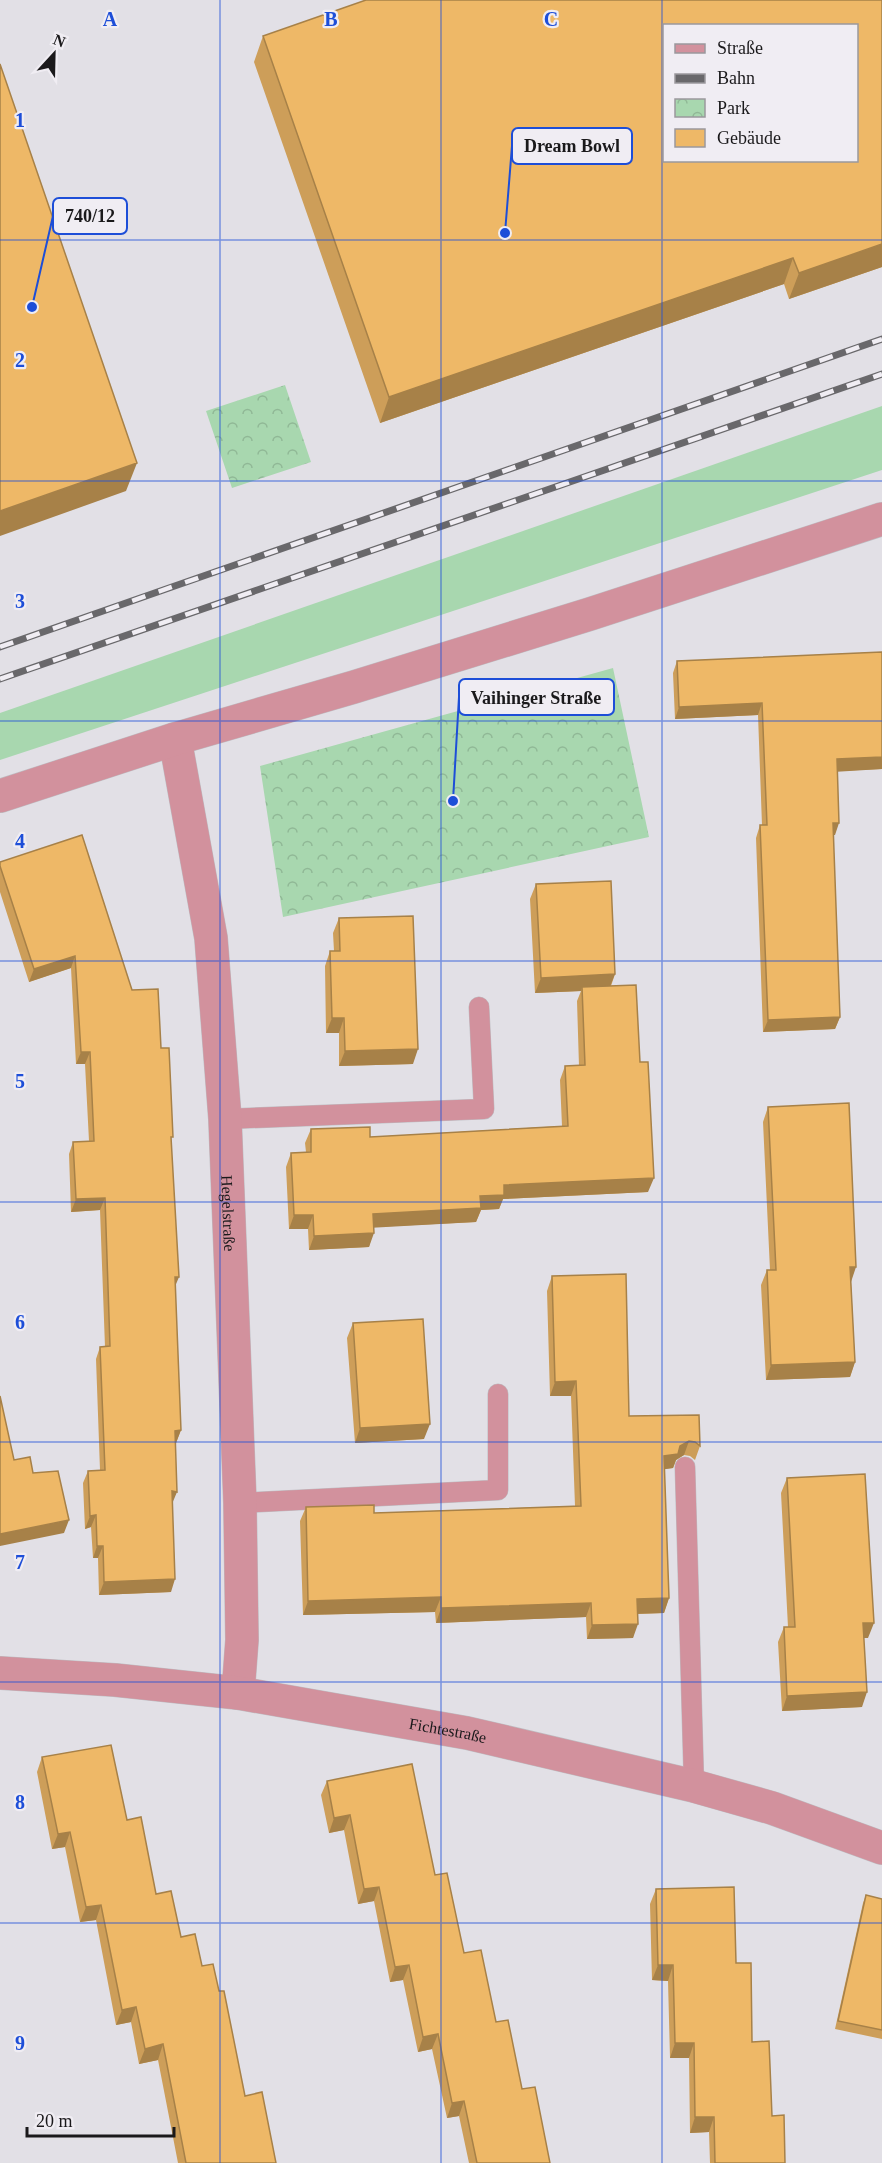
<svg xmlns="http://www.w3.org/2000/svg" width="882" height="2163" font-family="'Times New Roman',serif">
<defs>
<pattern id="park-crowns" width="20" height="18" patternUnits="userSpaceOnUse" patternTransform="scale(1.5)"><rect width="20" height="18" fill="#a8d7af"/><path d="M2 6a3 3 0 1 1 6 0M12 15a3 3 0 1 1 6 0" fill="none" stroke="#90b896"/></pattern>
</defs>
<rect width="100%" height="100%" fill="#e2e0e6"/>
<path fill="#a8d7af" d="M882 406V470L0 760V713Z"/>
<path fill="url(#park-crowns)" d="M285 385 311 462 232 488 206 411Z
M613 668 649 837 283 917 260 766Z"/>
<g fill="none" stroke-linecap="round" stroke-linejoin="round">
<defs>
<path id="service" d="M225 1119 484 1109 479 1007
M685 1467 694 1786
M240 1503 498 1490V1394"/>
<g id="minor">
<path id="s1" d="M175 739 211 938 225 1119 240 1503 242 1640 238 1693"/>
<path d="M0 796 175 739 354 687 590 614 882 519"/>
<path id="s2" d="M0 1673 115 1680 238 1693 467 1733 694 1786 772 1808 882 1848"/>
</g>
</defs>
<use href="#service" stroke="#bebcc1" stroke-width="21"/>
<use href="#minor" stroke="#bebcc1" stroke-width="34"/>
<use href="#service" stroke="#d2919d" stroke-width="20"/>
<use href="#minor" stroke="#d2919d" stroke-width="33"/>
<defs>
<path id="rail" d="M0 647 882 339
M0 679 882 374"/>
</defs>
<use href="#rail" stroke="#69686b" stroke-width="7"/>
<use href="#rail" stroke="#f0edf3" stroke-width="4.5" stroke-dasharray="14" stroke-linecap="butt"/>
</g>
<path fill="#cd9e59" d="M263 36 882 267 789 299 784 284 380 423 254 62Z
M882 652V769L837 771 835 835H833L840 1017 835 1029 763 1032 756 838 760 825H762L758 715 675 719 673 673 677 661Z
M0 862 132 990 161 1048 171 1143 175 1287 181 1430 176 1443H175L172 1504 171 1592 99 1595 98 1558H93L91 1527 85 1529 83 1483 88 1471 100 1470 96 1359 100 1347H105L100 1210 71 1212 69 1154 73 1142 89 1141 85 1064H76L71 968 29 982 0 892Z
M536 884 615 974 611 986 640 1062 648 1192 503 1199 499 1209 481 1210 476 1222 374 1227 369 1247 309 1250 308 1229H289L286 1167 291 1153 306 1152 305 1143 311 1129 370 1137 562 1126 560 1080 565 1066H579L577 1001 581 991 535 993 530 899Z
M339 918 413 1064 339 1066V1033H326L325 966 330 951H334L333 933Z
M768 1107 851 1282 855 1362 850 1377 766 1380 761 1285 767 1270H770L763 1122Z
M552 1276 629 1416 699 1415 700 1446 695 1460 690 1456 684 1455 676 1460 673 1468 664 1469 669 1598 664 1613 637 1614 633 1638 587 1639 586 1617 436 1623 435 1612 303 1615 300 1521 306 1507 374 1513 575 1506 571 1396H550L547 1291Z
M353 1323 424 1439 355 1443 347 1338Z
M787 1478 868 1638H864L862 1707 782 1711 778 1642 784 1627H788L781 1493Z
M42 1757 127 1820 156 1894 181 1937 219 1991 245 2096 276 2163H178L158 2060 139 2064 131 2022 116 2025 96 1920 80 1922 65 1847 52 1849 37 1772Z
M327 1781 435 1875 464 1953 496 2022 550 2163H469L459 2116 447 2118 432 2049 418 2052 403 1980 390 1982 374 1901 358 1904 344 1830 329 1833 321 1795Z
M656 1889 736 1963 752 2042 785 2163H710L709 2132 690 2133 689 2058H670L668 1981 652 1980 650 1904Z
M866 1895 882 1899V2039L835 2029 863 1903Z"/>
<path fill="#a78148" d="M882 244V267L789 299 799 273Z
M793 258 784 284 380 423 389 397Z
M137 463 126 491 0 536V511Z
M762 703 758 715 675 719 679 707Z
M882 757V769L833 772 837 759Z
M833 823H839L835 835H828Z
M75 956 71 968 29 982 34 969Z
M615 974 609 989 582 987 581 991 535 993 541 978Z
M840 1017 835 1029 763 1032 768 1020Z
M332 1018H344L339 1033H326Z
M418 1049 413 1064 339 1066 345 1051Z
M81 1052H90L85 1064H76Z
M654 1178 648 1192 503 1199 499 1209 481 1210 476 1222 368 1228 373 1214 480 1196 504 1185Z
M105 1198 100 1210 71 1212 76 1199Z
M294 1215H313L308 1229H289Z
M374 1233 369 1247 309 1250 314 1236Z
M850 1267H856L851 1282Z
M175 1277H179L174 1289Z
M855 1362 850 1377 766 1380 771 1365Z
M576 1381 571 1396H550L555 1382Z
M430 1424 424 1439 355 1443 360 1428Z
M181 1430 176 1443H170L175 1431Z
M689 1441 684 1455 676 1460 673 1468 659 1470 664 1456Z
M172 1491 177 1492 172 1504Z
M96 1515 91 1527 85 1529 90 1516Z
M69 1520 64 1533 0 1546V1534Z
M97 1546H103L98 1558H93Z
M175 1579 171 1592 99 1595 104 1582Z
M441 1597 435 1612 303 1615 308 1601Z
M669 1598 664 1613 632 1614 637 1599Z
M591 1603 586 1617 436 1623 441 1608Z
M863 1623H874L868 1638H858Z
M638 1624 633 1638 587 1639 592 1625Z
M867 1692 862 1707 782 1711 787 1696Z
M350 1815 344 1830 329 1833 334 1818Z
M70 1832 65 1847 52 1849 58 1834Z
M379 1887 374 1901 358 1904 364 1889Z
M101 1905 96 1920 80 1922 86 1907Z
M409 1965 403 1980 390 1982 395 1967Z
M658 1965H673L668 1981 652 1980Z
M136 2007 131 2022 116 2025 122 2010Z
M438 2034 432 2049 418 2052 423 2037Z
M675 2043H694L689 2058H670Z
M163 2044 158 2060 139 2064 145 2049Z
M464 2101 459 2116 447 2118 452 2103Z
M695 2117H714L709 2132 690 2133Z"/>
<path fill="#eeb867" stroke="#a78148" stroke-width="1.5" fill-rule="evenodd" d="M366 0H882V244L799 273 793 258 389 397 263 36ZM664 26H856V160H664Z
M0 64 137 463 0 511Z
M882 652V757L837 759 839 823H833L840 1017 768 1020 760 825H767L762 703 679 707 677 661Z
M82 835 132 990 158 989 161 1048H169L173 1137H171L179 1277H175L181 1430 175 1431 177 1492 172 1491 175 1579 104 1582 103 1546H97L96 1515 90 1516 88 1471 105 1470 100 1347 110 1346 105 1198 76 1199 73 1142 94 1141 90 1052H81L75 956 34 969 0 866V862Z
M611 881 615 974 541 978 536 884Z
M413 916 418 1049 345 1051 344 1018H332L330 951H340L339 918Z
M636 985 640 1062H648L654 1178 504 1185V1195L480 1196 481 1208 373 1214 374 1233 314 1236 313 1215H294L291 1153 311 1152V1129L370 1127V1137L568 1126 565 1066 585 1065 582 987Z
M849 1103 856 1267H850L855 1362 771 1365 767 1270H776L768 1107Z
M626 1274 629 1416 699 1415 700 1446 695 1442 689 1441 680 1446 678 1454 664 1456 669 1598 637 1599 638 1624 592 1625 591 1603 441 1608V1597L308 1601 306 1507 374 1505V1513L581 1506 576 1381 555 1382 552 1276Z
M423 1319 430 1424 360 1428 353 1323Z
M0 1396 14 1460 30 1457 33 1473 58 1471 69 1520 0 1534Z
M865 1474 874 1623H863L867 1692 787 1696 784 1627H795L787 1478Z
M111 1745 127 1820 141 1817 156 1894 171 1891 181 1937 195 1934 202 1966 213 1964 219 1991H224L245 2096 262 2092 276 2163H186L163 2044 145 2049 136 2007 122 2010 101 1905 86 1907 70 1832 58 1834 42 1757Z
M412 1764 435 1875 447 1873 464 1953 481 1950 496 2022 508 2020 522 2089 535 2087 550 2163H477L464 2101 452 2103 438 2034 423 2037 409 1965 395 1967 379 1887 364 1889 350 1815 334 1818 327 1781Z
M734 1887 736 1963H751L752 2042 769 2041 772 2116 784 2115 785 2163H715L714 2117H695L694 2043H675L673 1965H658L656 1889Z
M866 1895 882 1899V2030L838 2021Z"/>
<path fill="none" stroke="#1d4ed8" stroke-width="1.5" stroke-opacity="0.55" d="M220 0V2163M441 0V2163M662 0V2163M0 240H882M0 481H882M0 721H882M0 961H882M0 1202H882M0 1442H882M0 1682H882M0 1923H882"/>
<g text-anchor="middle" stroke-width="4.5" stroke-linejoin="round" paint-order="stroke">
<g font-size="16" fill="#1a191b" stroke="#f0edf3">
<text dy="6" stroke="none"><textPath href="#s1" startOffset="478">Hegelstraße</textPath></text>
<text dy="6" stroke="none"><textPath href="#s2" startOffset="452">Fichtestraße</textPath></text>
</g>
</g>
<g font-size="20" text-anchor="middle" font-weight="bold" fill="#1d4ed8" stroke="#f0edf3" stroke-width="4.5" stroke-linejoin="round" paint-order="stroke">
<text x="110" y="26">A</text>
<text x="331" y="26">B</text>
<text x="551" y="26">C</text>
<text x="20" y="127">1</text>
<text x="20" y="367">2</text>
<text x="20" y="608">3</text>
<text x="20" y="848">4</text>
<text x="20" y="1088">5</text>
<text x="20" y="1329">6</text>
<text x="20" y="1569">7</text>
<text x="20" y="1809">8</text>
<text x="20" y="2050">9</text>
</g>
<path fill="none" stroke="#1d4ed8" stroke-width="2" d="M505 233L512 146M32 307L53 216M453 801L459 697"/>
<g fill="#1d4ed8" stroke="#f0edf3" stroke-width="2">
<circle cx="505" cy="233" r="6"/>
<circle cx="32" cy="307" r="6"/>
<circle cx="453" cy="801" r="6"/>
</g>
<g fill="#f0edf3" stroke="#1d4ed8" stroke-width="2">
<rect x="512" y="128" width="120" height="36" rx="6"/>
<rect x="53" y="198" width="74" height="36" rx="6"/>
<rect x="459" y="679" width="155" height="36" rx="6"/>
</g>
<g font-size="18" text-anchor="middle" font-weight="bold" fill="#1a191b">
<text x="572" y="152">Dream Bowl</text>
<text x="90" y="222">740/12</text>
<text x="536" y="704">Vaihinger Straße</text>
</g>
<rect x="663" y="24" width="195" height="138" fill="#f0edf3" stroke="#9a989d" stroke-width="1.5"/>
<rect x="675" y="44" width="30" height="9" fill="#d2919d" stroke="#9a989d" stroke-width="1.5"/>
<text x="717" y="54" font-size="18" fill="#1a191b">Straße</text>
<rect x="675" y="74" width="30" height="9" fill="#69686b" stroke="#9a989d" stroke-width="1.5"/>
<text x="717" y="84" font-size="18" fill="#1a191b">Bahn</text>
<rect x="675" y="99" width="30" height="18" fill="url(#park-crowns)" stroke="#9a989d" stroke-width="1.5"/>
<text x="717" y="114" font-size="18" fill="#1a191b">Park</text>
<rect x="675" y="129" width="30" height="18" fill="#eeb867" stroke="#9a989d" stroke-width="1.5"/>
<text x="717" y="144" font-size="18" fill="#1a191b">Gebäude</text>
<g transform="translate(54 54) rotate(22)" stroke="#f0edf3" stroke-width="4.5" paint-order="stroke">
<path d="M0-4.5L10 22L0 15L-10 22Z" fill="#1a191b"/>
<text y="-9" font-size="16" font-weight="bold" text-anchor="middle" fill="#1a191b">N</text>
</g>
<path d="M27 2127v9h147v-9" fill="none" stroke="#1a191b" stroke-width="3"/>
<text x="36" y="2127" font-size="18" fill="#1a191b" stroke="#f0edf3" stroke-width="4.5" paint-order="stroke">20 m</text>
</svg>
